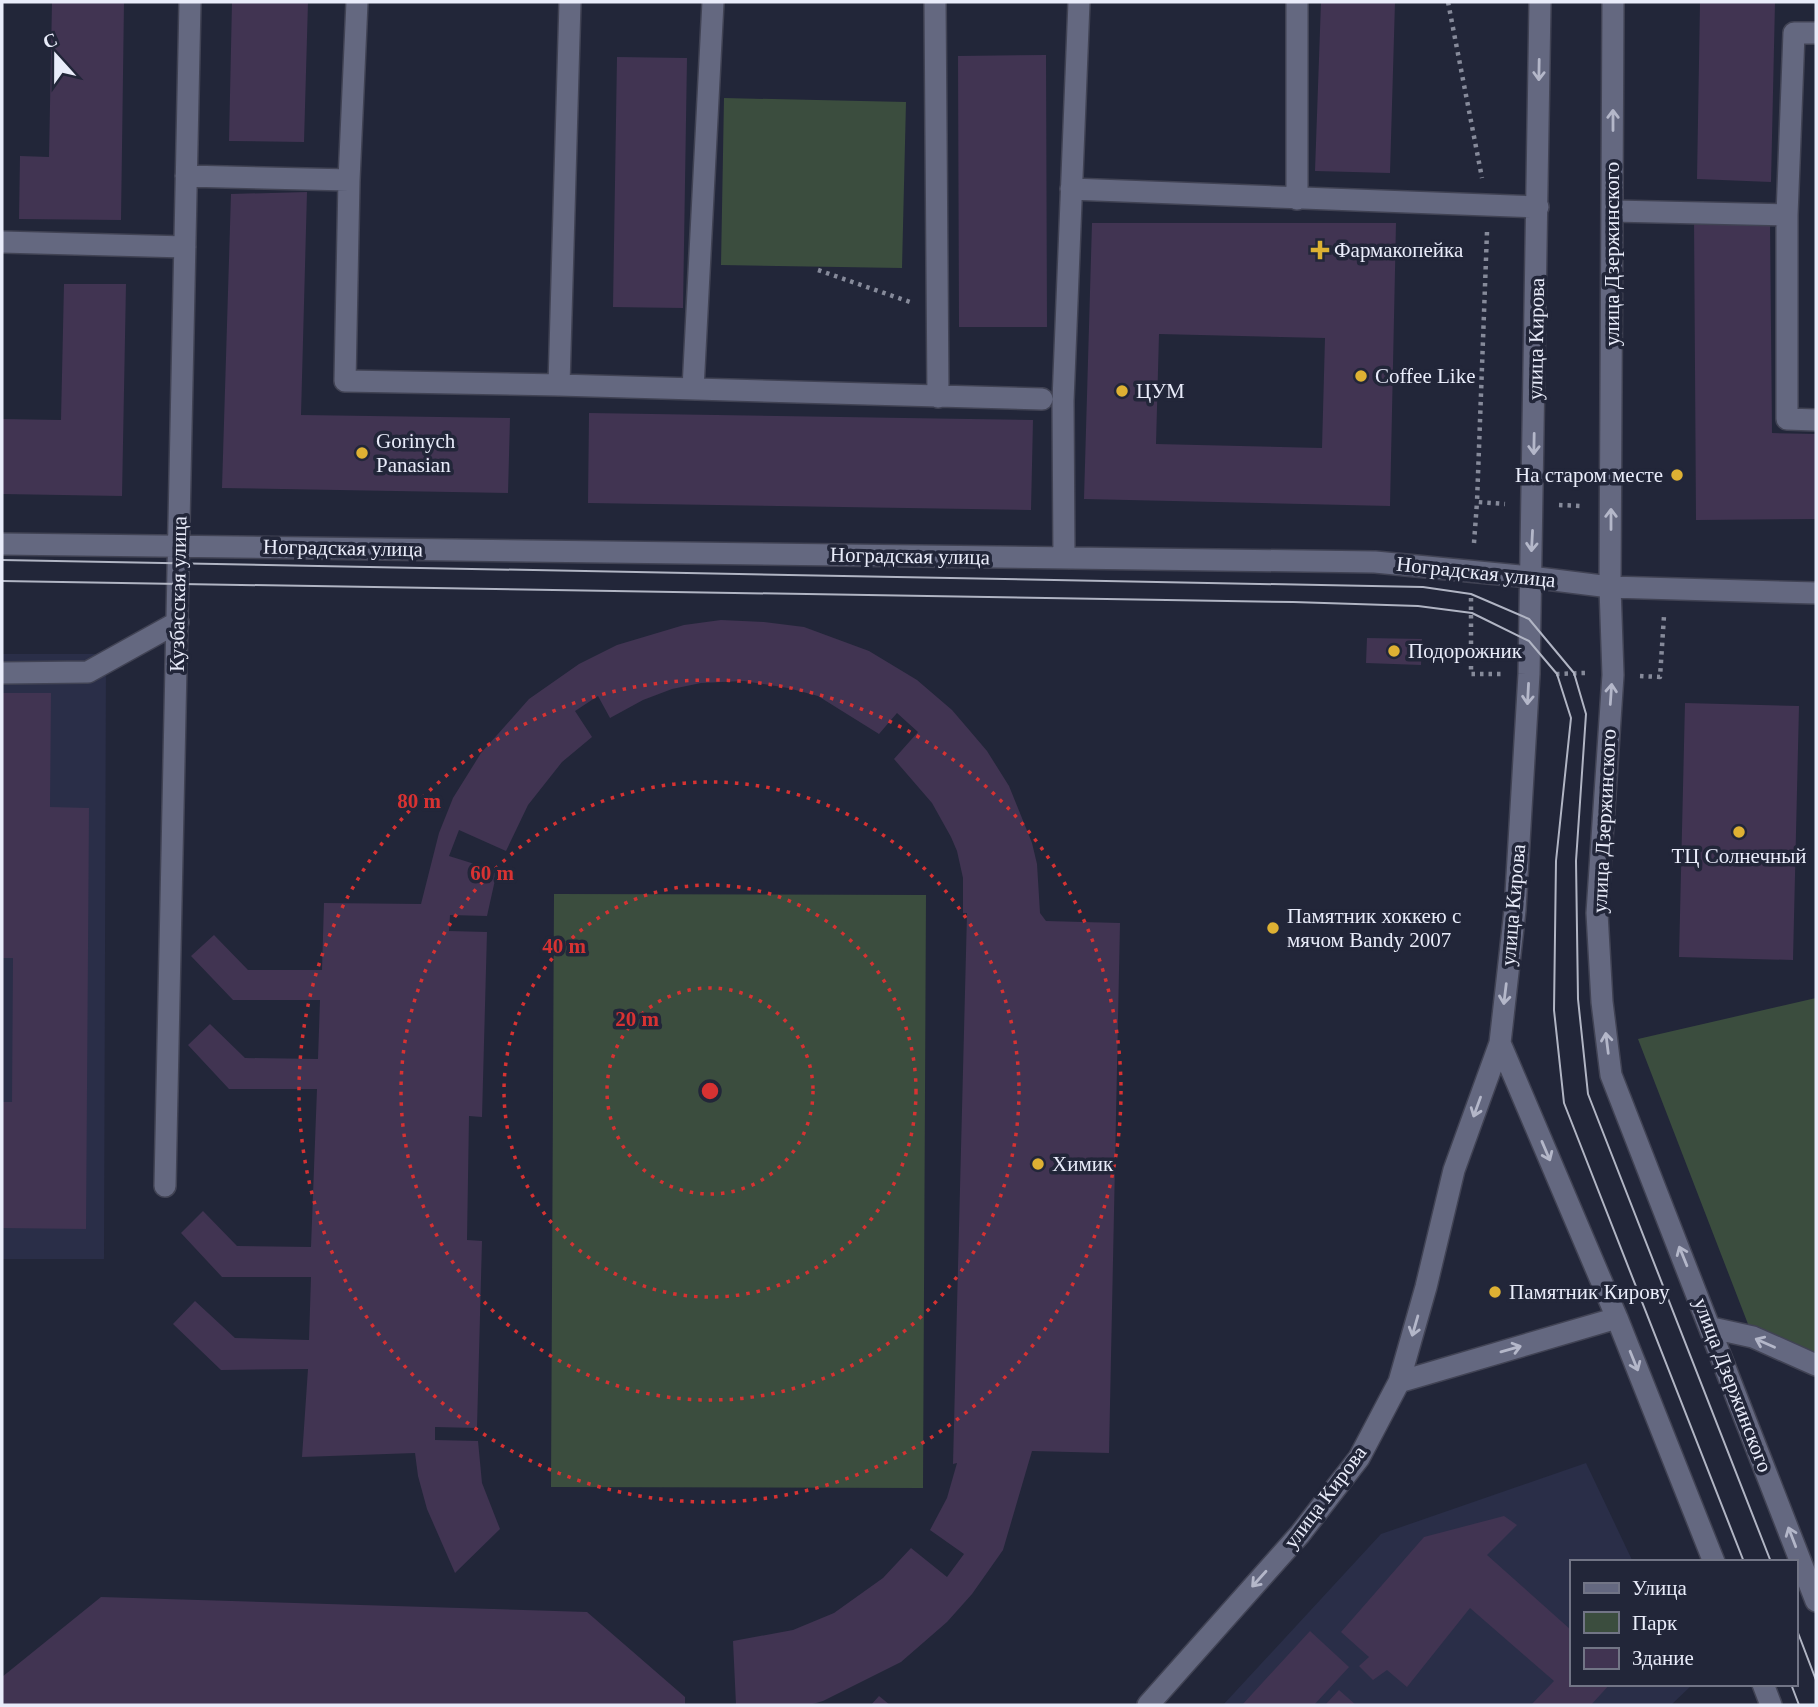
<svg xmlns="http://www.w3.org/2000/svg" width="1818" height="1707" font-family="'Times New Roman',serif">
<rect width="100%" height="100%" fill="#222639"/>
<path fill="#2a2e48" d="M2 654H106L104 1259H2Z
M1586 1463 1633 1562H1571V1684H1693L1671 1705H1223L1381 1534Z"/>
<path fill="#3b4d3e" d="M724 98 906 102 902 268 721 265Z
M554 894 926 895 923 1488 551 1487Z
M1816 998V1362L1753 1337 1638 1039Z"/>
<path fill="#413452" fill-rule="evenodd" d="M52 2H124L121 220 19 219 20 156 49 157Z
M232 2H308L304 142 229 141Z
M1321 2H1395L1390 173 1315 171Z
M1700 2H1775L1771 182 1697 179Z
M1046 55 1047 327H959L958 56Z
M617 57 687 58 683 308 613 307Z
M307 192 301 415 510 418 508 493 222 488 231 194Z
M1694 217 1770 221 1772 433 1816 434V519L1696 520Z
M1092 223H1396L1390 506 1084 499ZM1159 334 1325 338 1322 448 1156 444Z
M64 284H126L122 496 2 494V419L61 420Z
M589 413 1033 420 1031 510 588 503Z
M721 620 764 622 804 627 869 651 917 680 952 710 970 731 987 751 1009 786 1032 843 1037 864 1040 913 1046 921 1120 923 1109 1453 1032 1451 1003 1550 972 1594 947 1622 901 1662 823 1701 809 1705H736L733 1641 793 1630 834 1613 883 1578 911 1548 947 1577 964 1554 930 1530 947 1498 957 1463 953 1464 967 913H963V878L957 851 951 837 932 803 894 759 918 732 897 713 879 734 818 696 788 688 744 681 701 683 672 689 643 700 610 718 598 696 575 711 592 737 562 762 528 805 506 851 459 830 449 856 497 871 487 916 450 915 449 931 487 932 482 1117 469 1116 467 1240 482 1241 477 1428 435 1427V1440L478 1441 482 1483 500 1529 455 1573 427 1509 418 1476 415 1453 302 1457 308 1369 221 1370 173 1324 195 1301 235 1338 309 1340 311 1277H222L181 1233 203 1211 237 1246 311 1247 317 1089H229L188 1045 210 1024 245 1058 318 1059 320 1000H233L191 956 214 935 248 970H322L324 903 421 904 439 833 453 798 481 753 529 699 579 664 617 645 684 625Z
M1367 638 1422 639 1421 665 1366 663Z
M2 693H51L50 807 89 808 86 1229 2 1228V1102H12L13 958H2Z
M1685 703 1799 706 1793 960 1679 957Z
M1504 1516 1517 1525 1487 1555 1571 1630V1684H1610L1591 1705H1531L1554 1681 1470 1608 1407 1687 1387 1670 1373 1680 1359 1666 1369 1657 1341 1632 1424 1537Z
M101 1597 587 1612 685 1697V1705H2V1677Z
M1310 1631 1349 1667 1314 1705H1242Z
M1339 1690 1356 1705H1325Z
M879 1696 890 1705H871Z"/>
<g fill="none" stroke-linecap="round" stroke-linejoin="round">
<defs>
<path id="minor" d="M357 2 349 180 345 381 559 385 1042 399
M935 2 938 397
M1613 2 1610 587 1613 675 1597 913 1602 1002 1611 1075 1816 1601
M186 176 349 180
M1071 189 1538 207
M1297 199V2
M1613 211 1787 215V419L1816 420
M1787 215 1794 33H1816
M2 242 185 247
M559 385 570 2
M693 389 713 2
M2 544 1375 562 1530 577 1610 587 1816 593
M1064 558 1063 401 1079 2
M2 673 88 672 178 622
M1500 1043 1617 1318 1714 1562
M165 1186 190 2
M1712 1328 1753 1337 1816 1365
M1399 1382 1617 1318
M1763 1684 1771 1705
M1148 1705 1300 1534 1359 1458 1399 1382 1426 1287 1454 1170 1500 1043 1515 910 1529 674 1540 2"/>
</defs>
<use href="#minor" stroke="#414354" stroke-width="24"/>
<path stroke="#868a9a" stroke-width="4.5" stroke-dasharray="3.5 5" stroke-linecap="butt" d="M1448 2 1482 178
M1487 232 1477 502 1505 504
M818 270 910 302
M1559 505 1582 506
M1474 543 1477 502
M1471 598V674H1501
M1556 674 1585 673
M1640 676 1660 677 1664 616"/>
<use href="#minor" stroke="#646880" stroke-width="21"/>
<path stroke="#b1b5c4" stroke-width="2" d="M2 560 1423 587 1471 594 1529 619 1574 673 1586 714 1576 861 1578 999 1588 1094 1771 1562
M2 581 1293 602 1418 606 1472 613 1529 641 1557 674 1571 718 1556 861 1554 1010 1564 1103 1744 1562
M1795 1625 1816 1680
M1791 1684 1799 1705"/>
</g>
<defs><path id="oneway-shaft" d="M-6 0H5M1.5-3L5.5 0L1.5 3" fill="none" stroke-width="1.6" stroke-linecap="round" stroke-linejoin="round" transform="scale(1.75)"/></defs>
<g stroke="#b4b7c9">
<use href="#oneway-shaft" transform="translate(1539 70) rotate(91)"/>
<use href="#oneway-shaft" transform="translate(1613 120) rotate(-90)"/>
<use href="#oneway-shaft" transform="translate(1534 444) rotate(91)"/>
<use href="#oneway-shaft" transform="translate(1611 519) rotate(-90)"/>
<use href="#oneway-shaft" transform="translate(1532 541) rotate(93)"/>
<use href="#oneway-shaft" transform="translate(1528 694) rotate(93)"/>
<use href="#oneway-shaft" transform="translate(1611 694) rotate(-86)"/>
<use href="#oneway-shaft" transform="translate(1505 994) rotate(97)"/>
<use href="#oneway-shaft" transform="translate(1607 1043) rotate(-97)"/>
<use href="#oneway-shaft" transform="translate(1477 1107) rotate(110)"/>
<use href="#oneway-shaft" transform="translate(1546 1151) rotate(67)"/>
<use href="#oneway-shaft" transform="translate(1683 1256) rotate(-112)"/>
<use href="#oneway-shaft" transform="translate(1415 1326) rotate(106)"/>
<use href="#oneway-shaft" transform="translate(1765 1343) rotate(-156)"/>
<use href="#oneway-shaft" transform="translate(1511 1349) rotate(-16)"/>
<use href="#oneway-shaft" transform="translate(1634 1361) rotate(68)"/>
<use href="#oneway-shaft" transform="translate(1792 1537) rotate(-111)"/>
<use href="#oneway-shaft" transform="translate(1259 1579) rotate(132)"/>
</g>
<g fill="none" stroke="#d73232" stroke-width="3.5" stroke-dasharray="3.5 7">
<circle cx="710" cy="1091" r="103"/>
<circle cx="710" cy="1091" r="206"/>
<circle cx="710" cy="1091" r="309"/>
<circle cx="710" cy="1091" r="411"/>
</g>
<g fill="#deb133" stroke="#222639" stroke-width="2.5">
<path d="M1316.5 239.5h7v7h7v7h-7v7h-7v-7h-7v-7h7z"/>
<circle cx="1361" cy="376" r="7"/>
<circle cx="1122" cy="391" r="7"/>
<circle cx="362" cy="453" r="7"/>
<circle cx="1677" cy="475" r="7"/>
<circle cx="1394" cy="651" r="7"/>
<circle cx="1739" cy="832" r="7"/>
<circle cx="1273" cy="928" r="7"/>
<circle cx="1038" cy="1164" r="7"/>
<circle cx="1495" cy="1292" r="7"/>
</g>
<g text-anchor="middle" stroke-width="7" stroke-linejoin="round" paint-order="stroke">
<g font-size="21" fill="#e9ecfa" stroke="#222639" text-anchor="start">
<text x="1334" y="257">Фармакопейка</text>
<text x="1375" y="383">Coffee Like</text>
<text x="1136" y="398">ЦУМ</text>
<text x="376" y="448">Gorinych<tspan x="376" dy="24">Panasian</tspan></text>
<text x="1663" y="482" text-anchor="end">На старом месте</text>
<text x="1408" y="658">Подорожник</text>
<text x="1739" y="863" text-anchor="middle">ТЦ Солнечный</text>
<text x="1287" y="923">Памятник хоккею с<tspan x="1287" dy="24">мячом Bandy 2007</tspan></text>
<text x="1052" y="1171">Химик</text>
<text x="1509" y="1299">Памятник Кирову</text>
</g>
<g font-size="21" fill="#e9ecfa" stroke="#222639">
<text transform="translate(1612 254) rotate(-90)" y="7">улица Дзержинского</text>
<text transform="translate(1536 339) rotate(-89)" y="7">улица Кирова</text>
<text transform="translate(343 548) rotate(1)" y="7">Ноградская улица</text>
<text transform="translate(910 556) rotate(1)" y="7">Ноградская улица</text>
<text transform="translate(1476 572) rotate(6)" y="7">Ноградская улица</text>
<text transform="translate(178 594) rotate(-89)" y="7">Кузбасская улица</text>
<text transform="translate(1604 821) rotate(-87)" y="7">улица Дзержинского</text>
<text transform="translate(1513 905) rotate(-85)" y="7">улица Кирова</text>
<text transform="translate(1733 1385) rotate(69)" y="7">улица Дзержинского</text>
<text transform="translate(1325 1497) rotate(-53)" y="7">улица Кирова</text>
</g>
</g>
<circle cx="710" cy="1091" r="10" fill="#d73232" stroke="#222639" stroke-width="3.5"/>
<g font-size="21" text-anchor="middle" font-weight="bold" fill="#d73232" stroke="#222639" stroke-width="7" stroke-linejoin="round" paint-order="stroke">
<text x="419" y="808">80 m</text>
<text x="492" y="880">60 m</text>
<text x="564" y="953">40 m</text>
<text x="637" y="1026">20 m</text>
</g>
<rect width="1818" height="1707" fill="none" stroke="#e9ecfa" stroke-width="7"/>
<rect x="1570" y="1560" width="228" height="126" fill="#222639" stroke="#727586" stroke-width="2"/>
<rect x="1584" y="1583" width="35" height="10" fill="#646880" stroke="#727586" stroke-width="2"/>
<text x="1632" y="1595" font-size="21" fill="#e9ecfa">Улица</text>
<rect x="1584" y="1612" width="35" height="21" fill="#3b4d3e" stroke="#727586" stroke-width="2"/>
<text x="1632" y="1630" font-size="21" fill="#e9ecfa">Парк</text>
<rect x="1584" y="1648" width="35" height="21" fill="#413452" stroke="#727586" stroke-width="2"/>
<text x="1632" y="1665" font-size="21" fill="#e9ecfa">Здание</text>
<g transform="translate(56 56) rotate(339)" stroke="#222639" stroke-width="5" paint-order="stroke">
<path d="M0-5L12 26L0 18L-12 26Z" fill="#e9ecfa"/>
<text y="-10" font-size="19" font-weight="bold" text-anchor="middle" fill="#e9ecfa">С</text>
</g>
</svg>
